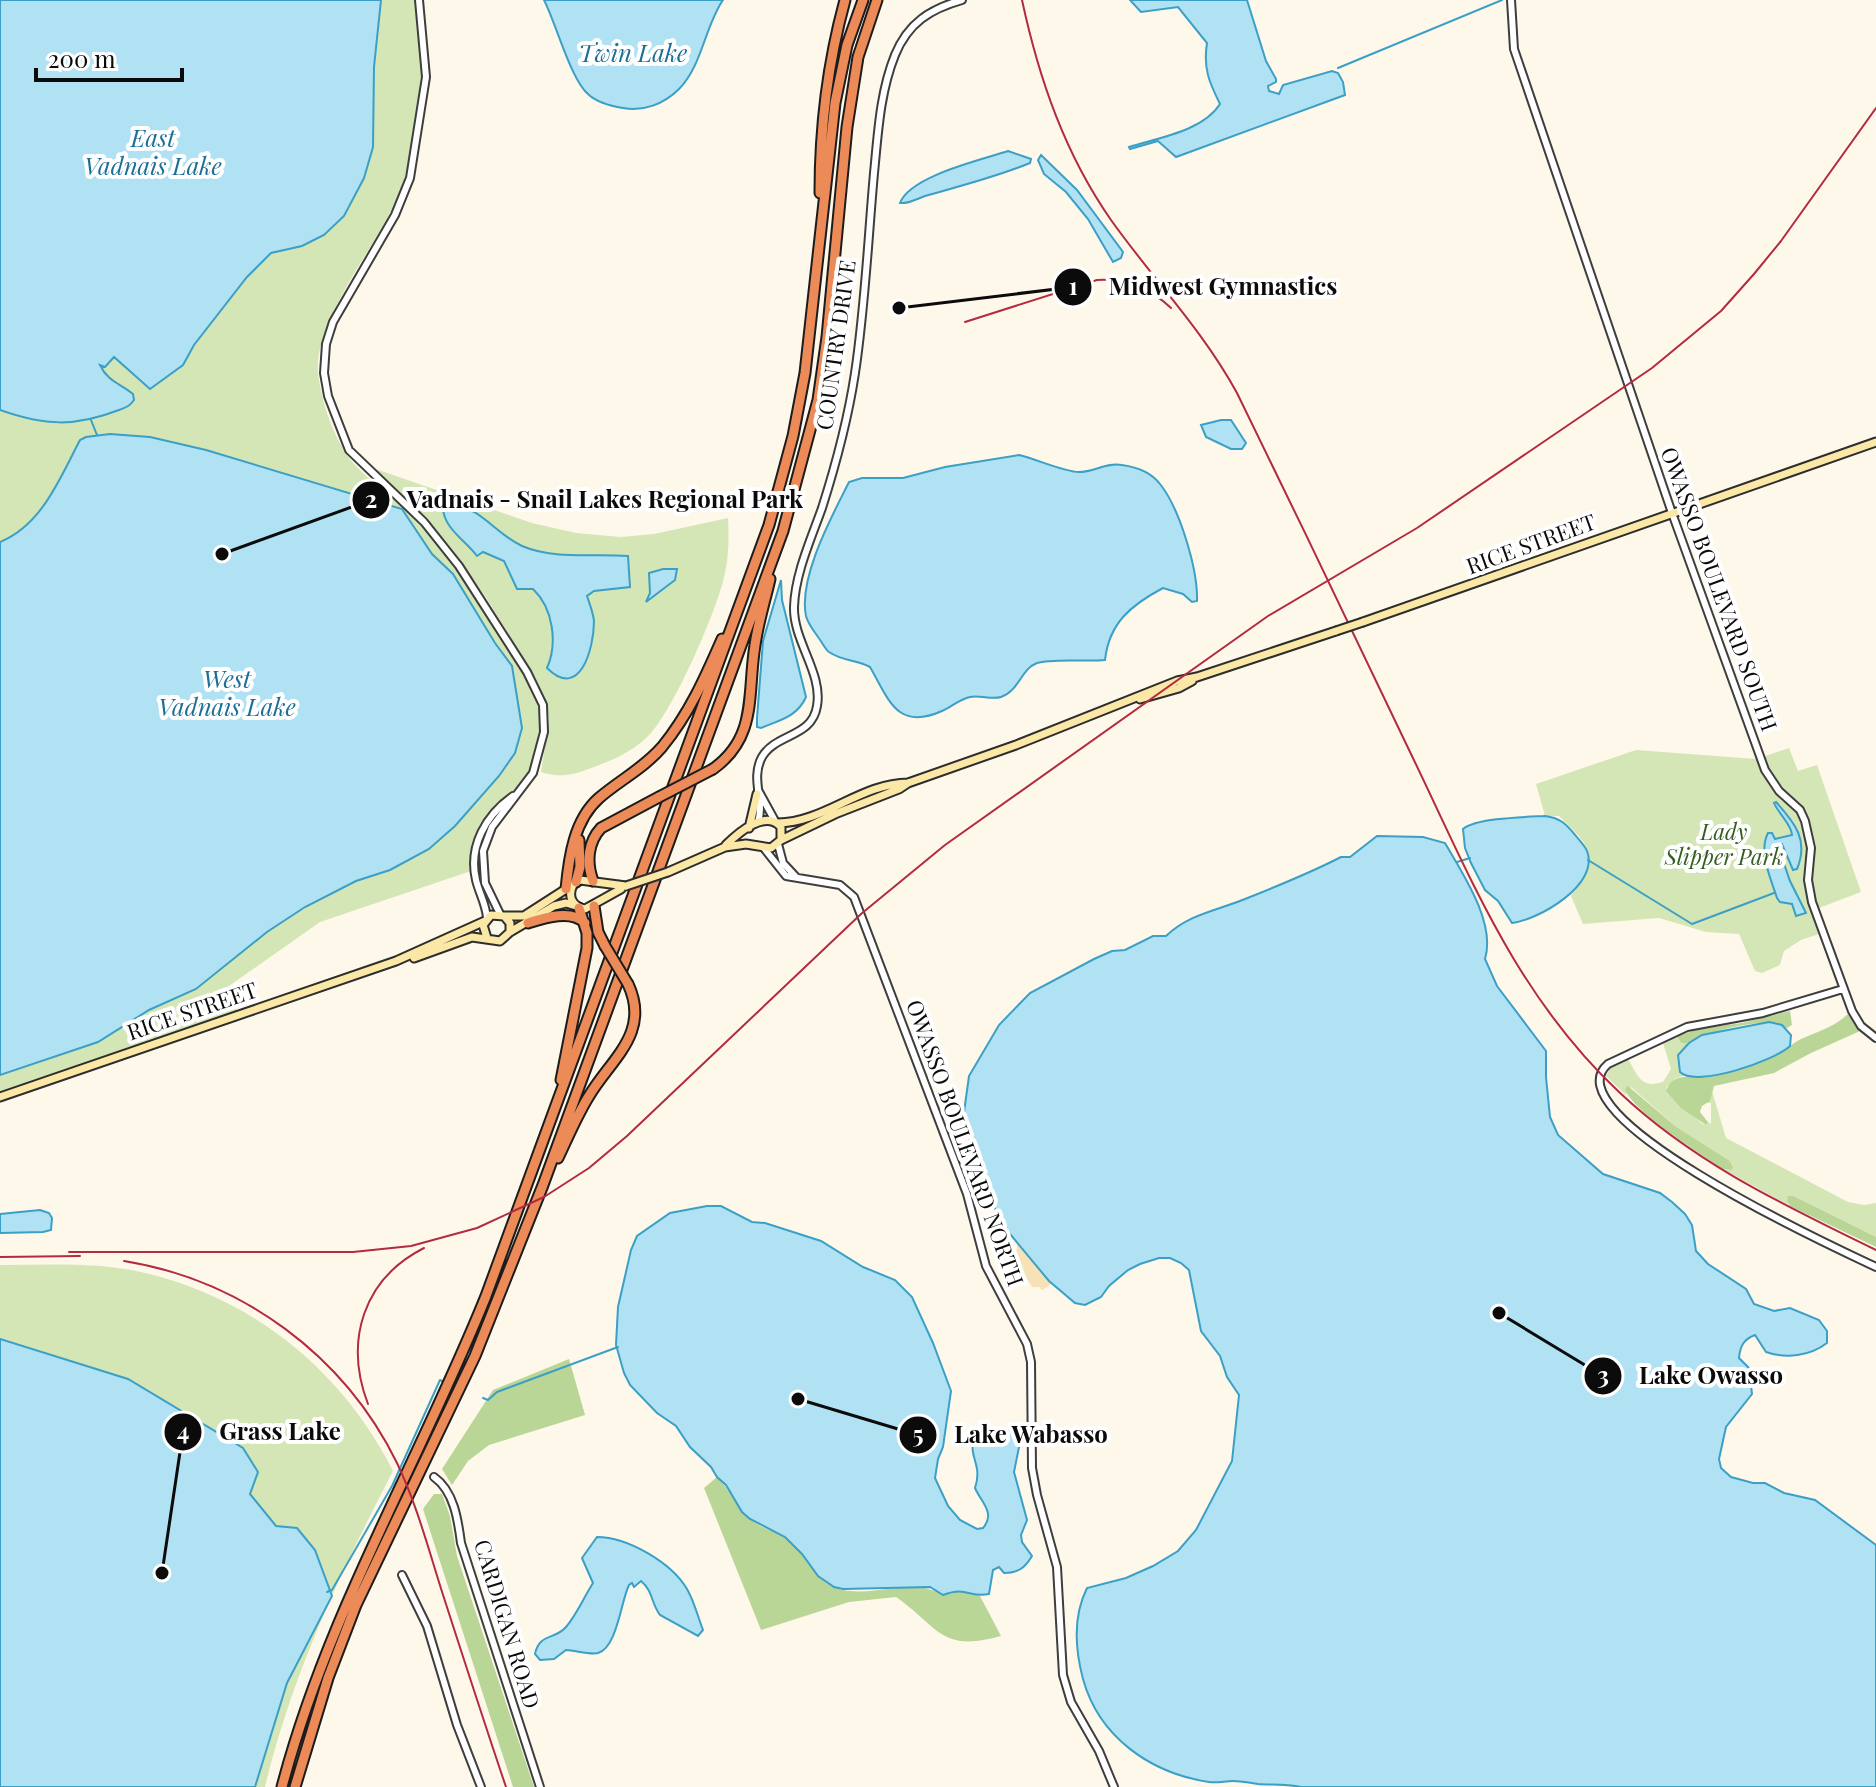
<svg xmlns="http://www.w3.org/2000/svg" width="1876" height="1787" font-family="'Playfair Display',serif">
<rect width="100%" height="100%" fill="#fef8ea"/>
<path fill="#d4e6b6" d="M0 0H415C417 18 420 36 421 54 423 94 413 166 395 203 374 248 314 322 318 372 321 402 335 444 356 466 377 488 403 505 423 528 455 565 481 605 507 647 520 668 537 691 540 717 542 742 533 772 515 790 506 798 496 805 489 815 476 831 471 851 471 871L320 922 229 986 237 1011 0 1093Z
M367 466 532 523 576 533 621 537 654 534 728 518C729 537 729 555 725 573 718 609 675 706 651 733 636 750 615 759 594 767 575 774 561 779 541 772L549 719 545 698 535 677 485 596 445 542 418 510Z
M1789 748 1798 771 1817 765 1861 892 1811 911 1819 934 1801 940 1784 951 1780 965 1762 973 1755 971 1739 934 1706 932 1659 918 1583 924 1571 896C1597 853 1595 851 1559 816H1545L1536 784 1636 750 1756 759Z
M1677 1036 1682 1044 1689 1043 1680 1052 1682 1074 1684 1076 1676 1078 1666 1088 1701 1123 1706 1125 1707 1121 1711 1124V1103H1708L1712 1091 1726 1138 1848 1202 1864 1205 1876 1203V1237L1789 1196 1788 1205 1792 1207 1723 1169 1732 1170 1733 1167 1730 1161 1675 1126 1631 1087 1626 1094 1630 1099 1606 1076 1610 1068 1628 1059C1638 1076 1641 1089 1663 1082L1671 1069 1663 1043Z
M0 1265C47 1265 95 1262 141 1272 252 1297 342 1370 393 1471 340 1573 292 1675 265 1787H0Z"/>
<path fill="#bad696" d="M1790 1011 1792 1025 1787 1028C1762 1015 1709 1032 1685 1044L1681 1043 1677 1036 1702 1028 1742 1023Z
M1848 1014 1860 1031 1811 1053 1774 1073 1714 1086 1710 1101 1702 1106 1700 1112 1708 1122 1706 1125 1681 1108 1666 1091C1674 1070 1690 1080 1707 1076 1731 1071 1757 1066 1779 1054 1786 1051 1791 1044 1799 1040 1816 1032 1833 1028 1848 1014Z
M1628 1086 1675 1126 1730 1161 1733 1167 1732 1170 1723 1169C1701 1154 1633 1112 1625 1089Z
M1788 1196H1793L1876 1237V1247L1790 1206 1787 1201Z
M569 1359 585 1415 489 1445 468 1461 452 1485 442 1469 493 1390Z
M717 1477C730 1489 737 1509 751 1520 764 1530 782 1533 793 1544 807 1559 816 1581 836 1588 870 1600 911 1576 943 1595 958 1589 965 1590 980 1596L1001 1636C940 1653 939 1627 896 1597L849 1602 761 1630 704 1488Z
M434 1494H442L450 1516 457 1556 534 1787H513L423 1509Z"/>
<path fill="#f7e2b8" d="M1018 1242 1051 1284 1042 1290 1039 1287H1032C1023 1273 1013 1257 1018 1242Z"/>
<path fill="#b1e2f3" stroke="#3b9fc6" stroke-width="2" d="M0 0H381L374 67 373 147 364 178 344 216 324 235 302 246 271 253 247 277 194 345 183 365 150 389 114 357 105 367 100 365C108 382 120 383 133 394L134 400C129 407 126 407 119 410 75 427 45 426 0 410Z
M544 0H723C705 26 702 66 679 89 664 104 643 112 623 108 611 106 598 103 589 95 571 81 556 23 544 0Z
M1130 0H1247L1266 61 1276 79V82L1268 86 1269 91 1279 94 1283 85 1332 71 1338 73 1343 82 1345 95 1176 157 1158 141 1130 149 1129 147C1158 138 1203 131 1220 104 1209 82 1203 68 1207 43L1178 7 1141 12Z
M1008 151 1031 159 1030 163C996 177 960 186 925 196 916 199 909 204 900 203 910 176 981 160 1008 151Z
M1041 155 1077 190 1123 252 1121 258 1113 262 1088 219 1066 192 1044 174 1038 160Z
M1221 420H1231L1246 443 1242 449H1231L1206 437 1201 425Z
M110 434 150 437 206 450 402 509 432 554 453 574 495 643 512 666 522 728 515 753 499 776 455 826 429 849 390 870 356 881 305 907 267 932 196 989 149 1010 98 1042 0 1075V542C42 525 60 478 80 440L86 437Z
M1019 455C1036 459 1065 472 1079 472 1094 472 1107 462 1122 465 1136 467 1151 472 1160 484 1180 509 1198 570 1197 601L1192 602 1183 594 1163 588C1131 605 1109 623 1105 660 1086 662 1053 658 1037 663 1021 669 1019 691 1001 697 992 700 980 695 970 697 960 699 951 707 942 711 897 731 889 700 870 667 857 660 842 661 829 652 825 649 822 642 818 637 814 631 808 624 806 616 798 578 832 516 849 482L862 478H903L945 467Z
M453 504C482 509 496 534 522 546 555 560 593 553 628 556L630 587 594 591 587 596C590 605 593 612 594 621 594 648 580 701 547 668 558 643 553 608 533 589H517L504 561 483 552 477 556C465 540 443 528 443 507Z
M663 569H677L675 580 646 602 650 593 649 573Z
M781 580 782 600 806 697C797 717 780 720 761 728L757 727V718L763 641Z
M1776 802C1795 823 1809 840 1797 869L1793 870 1782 844 1778 846 1790 881 1806 913 1796 916 1792 904 1780 902 1777 898C1771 879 1758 852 1768 833H1772L1775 839 1792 835C1792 825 1778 813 1774 803Z
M1545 816C1561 818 1566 824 1576 836 1579 840 1585 846 1587 851 1600 885 1538 920 1512 923L1498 901 1485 890 1471 863 1465 848 1463 829C1476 818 1526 817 1545 816Z
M1377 836 1423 837 1445 843C1463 874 1496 923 1485 959L1497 986 1546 1051V1077L1550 1117 1558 1135 1603 1174 1660 1193 1672 1202 1685 1214 1692 1225 1696 1251 1708 1264 1746 1289 1754 1304 1774 1311 1790 1308 1819 1320 1827 1331V1343C1810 1356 1786 1359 1766 1352L1755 1335C1744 1339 1740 1346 1739 1358L1749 1368 1752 1394 1726 1427 1719 1459 1721 1468 1731 1477 1753 1483H1765L1784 1493 1815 1500 1876 1545V1787H1301C1286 1784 1272 1785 1258 1784 1250 1783 1241 1781 1233 1781 1225 1781 1218 1783 1209 1782 1150 1773 1099 1737 1083 1679 1075 1649 1073 1616 1087 1588L1126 1578 1153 1566 1178 1551 1196 1530 1232 1461 1239 1395 1227 1377 1220 1356 1201 1331 1189 1270 1181 1263 1170 1258H1159L1140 1264 1128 1270 1109 1286 1101 1297 1085 1305 1075 1303 1049 1281 1010 1234 991 1202 980 1176 967 1130 964 1112 969 1076 999 1025 1030 993 1094 959 1112 951 1125 950 1153 936H1166C1190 913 1220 910 1250 897 1280 885 1312 872 1341 857H1350Z
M1769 1022 1782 1025 1791 1035 1790 1046C1774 1061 1696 1088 1680 1072L1678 1055 1689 1043 1702 1035Z
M707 1206H721L752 1222 765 1223 821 1241 863 1267 895 1280 912 1297 933 1343 951 1391 943 1447 938 1459 935 1478 948 1506 960 1520 977 1529 983 1528C996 1513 981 1502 975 1488 983 1464 968 1458 974 1438 985 1432 998 1435 1010 1429L1016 1431 1021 1437 1014 1472 1027 1520 1021 1535 1022 1542 1032 1556C1025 1568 1018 1573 1004 1573L999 1567 993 1570 989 1594C969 1598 967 1586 943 1595L930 1587 843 1589 834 1587 818 1576 802 1554 785 1537 750 1519 742 1512 726 1485 717 1477 711 1467 690 1447 676 1426 657 1413 630 1385 624 1373 616 1345 618 1307 631 1250 637 1236 670 1213Z
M40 1210 49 1213 52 1218 51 1230 43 1232 0 1233V1214Z
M0 1339 128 1379 243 1448 258 1472 250 1494 276 1526 297 1528 315 1550 332 1596 287 1683 255 1787H0Z
M597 1537C627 1537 671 1562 687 1589 694 1601 698 1617 703 1630L698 1636 660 1615C651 1603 653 1591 641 1581L634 1587 632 1583 629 1585C621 1601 617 1648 598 1653 589 1655 575 1650 566 1650L554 1659 540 1660 535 1654C539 1633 555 1640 566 1627 577 1614 584 1597 593 1583L582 1558Z"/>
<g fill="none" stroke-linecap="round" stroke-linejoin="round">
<path stroke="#3b9fc6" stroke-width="2" d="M1338 68 1502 0
M91 420 97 435
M1588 860 1692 924 1774 893
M1457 862 1470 858
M483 1398 488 1400 497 1392 618 1347
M327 1592 332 1590 392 1486 440 1380 442 1381"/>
<defs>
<path id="tertiary" d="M419 0 426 77 410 178 395 215 333 322 326 344 324 373 328 396 349 450 424 522 459 566 527 672 543 705 544 732 533 773 492 827 483 851 485 883 500 914
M1511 0 1514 49 1672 513 1765 770 1779 791 1800 810 1805 821 1811 848 1808 880 1812 902 1852 1011 1861 1026 1876 1038
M758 790 775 821
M758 822C765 801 750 779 762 757 776 733 812 738 817 706 823 673 793 641 794 607 795 574 811 539 822 508 836 464 848 419 855 373 865 307 868 240 874 173 878 133 880 92 895 55 908 23 930 9 962 0
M778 844 783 863 796 877
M763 847 786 876 840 885 854 897 967 1194 986 1266 1027 1344 1031 1362 1032 1468 1037 1495 1057 1567 1063 1675 1071 1702 1099 1751 1114 1787
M487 918C486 904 479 893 476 880 468 846 486 815 513 796
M1843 989 1763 1013 1687 1027 1608 1064C1547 1116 1840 1250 1876 1267
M434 1477C454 1491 458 1520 461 1543L540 1787
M402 1575 427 1626 457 1725 481 1787"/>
<path id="secondary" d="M1363 622 1876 442
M1140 699 1179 688 1192 681
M778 823C823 823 862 783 908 783L1016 745 1177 681 1197 677 1336 631
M749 828 757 794
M726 845C739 832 766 809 781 827V840
M668 872 725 847 746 844 771 848 781 840 835 814 899 789 908 783
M573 885C567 897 573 907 585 909L621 889
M504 916H524L580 880 626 886
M487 938 483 925 491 915 504 916 510 923V932
M414 958 472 937 500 941 510 932 554 906 566 903 576 906
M0 1097 396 961 485 921"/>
<path id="motorway" d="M820 193C820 129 828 62 845 0
M713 769C758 737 747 694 755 645 758 623 765 601 770 579
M593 881C586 862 588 842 601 828L659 797
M576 882 580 867 579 840
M566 889C569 857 574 820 599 798 620 780 644 768 662 747 689 714 705 678 722 639
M594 906 598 932 605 946
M528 923C544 918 571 909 585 923
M561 1080 587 948V933L579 908
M558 1158C568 1137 577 1115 589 1096 611 1059 651 1033 628 984
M282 1787C327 1615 420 1460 486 1296L769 525 793 436 805 373 835 103 847 45 863 0
M295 1787 328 1678 356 1605 475 1356 543 1185 783 531 818 400 827 337 847 127 858 57 877 0"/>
</defs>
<use href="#tertiary" stroke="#3e3e3e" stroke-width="10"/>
<use href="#secondary" stroke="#2d2d2d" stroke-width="11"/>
<use href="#motorway" stroke="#1c1c1c" stroke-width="13"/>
<use href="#tertiary" stroke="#fff" stroke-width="6"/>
<use href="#secondary" stroke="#fbe8a7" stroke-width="7"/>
<use href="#motorway" stroke="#ed8b58" stroke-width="9"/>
<path stroke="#b32a41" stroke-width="2" d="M1022 0C1039 79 1065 154 1111 220 1153 279 1202 329 1237 393 1296 513 1353 633 1411 754 1471 878 1516 995 1619 1092 1694 1163 1784 1205 1876 1250
M965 322 1097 280C1126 278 1150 288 1171 308
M69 1252H353L411 1246 477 1228 544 1197 589 1168 627 1136 861 914 945 845 1268 616 1417 528 1652 368 1721 311 1754 274 1781 241 1876 108
M0 1257 80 1256
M124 1261C242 1280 344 1355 397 1463 418 1507 430 1555 445 1601 465 1663 485 1725 506 1787
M368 1404C344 1341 363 1279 424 1248"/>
<defs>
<path id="secondary-bridge" d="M1336 631 1363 622
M626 886 668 872"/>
<path id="motorway-bridge" d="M659 797 713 769
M605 946 628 984"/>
</defs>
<use href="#secondary-bridge" stroke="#2d2d2d" stroke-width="11" stroke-linecap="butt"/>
<use href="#motorway-bridge" stroke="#1c1c1c" stroke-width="13" stroke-linecap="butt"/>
<use href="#secondary-bridge" stroke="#fbe8a7" stroke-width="7"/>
<use href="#motorway-bridge" stroke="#ed8b58" stroke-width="9"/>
</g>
<g text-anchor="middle" stroke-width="8" stroke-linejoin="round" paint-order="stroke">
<g font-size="22" fill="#0b0b0b" stroke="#fff">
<text transform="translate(836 345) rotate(-82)" y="8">COUNTRY DRIVE</text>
<text transform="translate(1531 544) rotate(-20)" y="8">RICE STREET</text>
<text transform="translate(1719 589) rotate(70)" y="8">OWASSO BOULEVARD SOUTH</text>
<text transform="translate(192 1011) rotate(-19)" y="8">RICE STREET</text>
<text transform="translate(965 1143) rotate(70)" y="8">OWASSO BOULEVARD NORTH</text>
<text transform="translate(507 1624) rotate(73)" y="8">CARDIGAN ROAD</text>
</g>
<g font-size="22" font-style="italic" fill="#345e1f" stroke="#fff">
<text x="1724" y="840">Lady<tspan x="1724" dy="25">Slipper Park</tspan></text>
</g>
<g font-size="24" font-style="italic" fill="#1b6e95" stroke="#fff">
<text x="633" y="62">Twin Lake</text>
<text x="153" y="147">East<tspan x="153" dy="28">Vadnais Lake</tspan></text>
<text x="227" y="688">West<tspan x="227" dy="28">Vadnais Lake</tspan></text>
</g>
</g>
<path fill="none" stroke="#0b0b0b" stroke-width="3" d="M899 308L1073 287M222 554L371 500M1499 1313L1603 1376M162 1573L183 1432M798 1399L918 1435"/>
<g fill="#0b0b0b" stroke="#fff" stroke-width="3">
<circle cx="899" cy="308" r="8"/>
<circle cx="222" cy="554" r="8"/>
<circle cx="1499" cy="1313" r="8"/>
<circle cx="162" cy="1573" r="8"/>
<circle cx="798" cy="1399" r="8"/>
<circle cx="1073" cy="287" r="20"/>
<circle cx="371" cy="500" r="20"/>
<circle cx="1603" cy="1376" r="20"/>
<circle cx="183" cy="1432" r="20"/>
<circle cx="918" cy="1435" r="20"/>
</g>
<g font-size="24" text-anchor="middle" font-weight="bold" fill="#fff">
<text x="1073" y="295">1</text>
<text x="371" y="508">2</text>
<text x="1603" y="1384">3</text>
<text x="183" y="1440">4</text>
<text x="918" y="1443">5</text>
</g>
<g font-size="24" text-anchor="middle" font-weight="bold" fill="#0b0b0b" stroke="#fff" stroke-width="8" stroke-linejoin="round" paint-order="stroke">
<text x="1223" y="295">Midwest Gymnastics</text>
<text x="605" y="508">Vadnais - Snail Lakes Regional Park</text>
<text x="1711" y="1384">Lake Owasso</text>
<text x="280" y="1440">Grass Lake</text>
<text x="1031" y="1443">Lake Wabasso</text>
</g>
<path d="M36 68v12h146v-12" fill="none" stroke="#0b0b0b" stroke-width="4"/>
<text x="48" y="68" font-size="24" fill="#0b0b0b" stroke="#ffffff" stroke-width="6" paint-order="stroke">200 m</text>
</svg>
